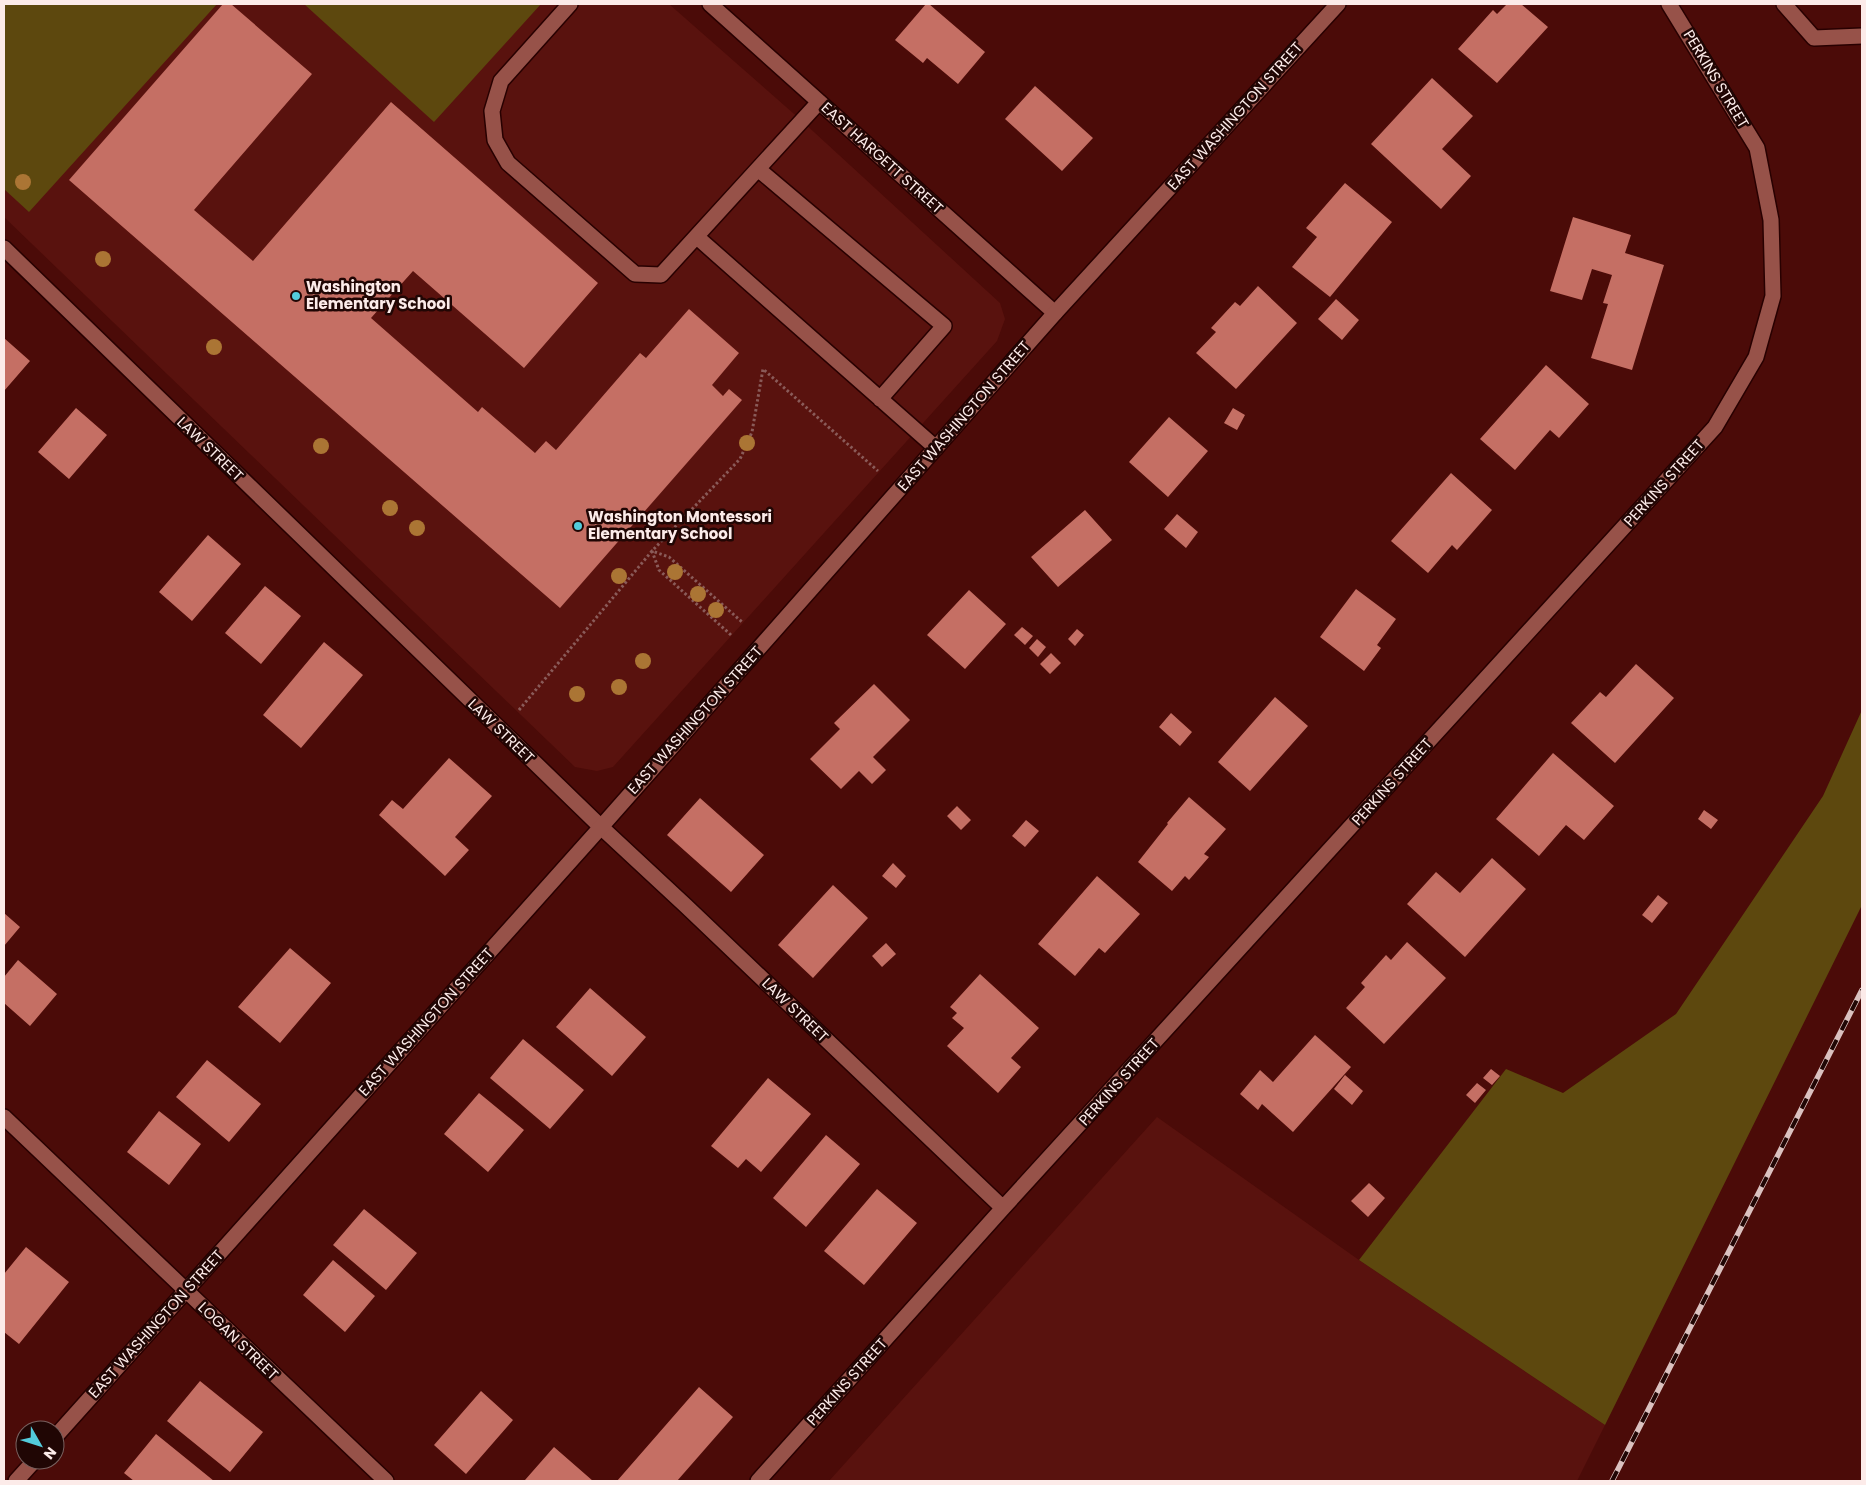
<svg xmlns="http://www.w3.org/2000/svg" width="1866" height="1485" font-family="Poppins,sans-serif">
<rect width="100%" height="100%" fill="#4b0b08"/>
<path fill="#59120e" d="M4 4H669L802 121 1000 303 1005 319 997 341 613 767 597 771 575 767 4 217Z
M1157 1117 1359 1260 1605 1425 1577 1481H829Z"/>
<path fill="#5d480e" d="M4 4H217L29 212 4 189Z
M304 4H541L434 122Z
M1862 710V905L1605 1425 1359 1260 1506 1069 1563 1093 1676 1014 1823 796Z"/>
<path fill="#c56f64" d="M223 4H231L312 74 194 210 253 261 391 102 598 283 524 368 413 271 371 318 478 412 482 407 535 453 546 441 556 450 640 353 646 358 689 309 739 353 712 385 723 396 729 389 742 400 560 608 69 180Z
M926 4H929L985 52 958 84 927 58 923 63 895 40Z
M1507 4H1521L1548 27 1497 83 1458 49 1493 10 1497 14Z
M1432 78 1473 116 1442 149 1471 176 1441 209 1371 144Z
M1035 86 1093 138 1062 171 1005 119Z
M1345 183 1392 222 1330 297 1292 267 1317 237 1306 228Z
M1573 217 1631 235 1625 253 1664 265 1632 370 1591 358 1608 304 1603 303 1612 275 1592 269 1582 300 1550 291Z
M1258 286 1297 323 1236 389 1196 353 1216 332 1211 328 1235 302 1240 306Z
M1336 299 1359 320 1342 340 1318 319Z
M4 338 30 361 4 391Z
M1546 365 1589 404 1559 438 1550 430 1515 470 1480 439Z
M76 408 107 435 69 479 38 452Z
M1233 408 1245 415 1237 430 1224 423Z
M1169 417 1208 451 1168 497 1129 462Z
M1451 473 1492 510 1457 550 1452 545 1428 573 1391 541Z
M1085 510 1112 540 1058 587 1031 557Z
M1177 514 1198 532 1186 548 1164 529Z
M208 535 241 564 192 621 159 592Z
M265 586 301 616 261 664 225 633Z
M1356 589 1396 619 1377 645 1381 648 1364 671 1320 637Z
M969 590 1006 624 965 669 927 635Z
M1022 627 1033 636 1025 645 1014 635Z
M1077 629 1084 635 1075 646 1068 639Z
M1037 639 1046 647 1038 657 1029 648Z
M324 642 363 675 301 748 263 715Z
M1051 653 1061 663 1050 674 1040 664Z
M1636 664 1674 698 1615 763 1571 723 1600 692 1606 697Z
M874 684 910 720 873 757 886 770 872 784 859 771 841 789 810 759 840 729 834 723Z
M1275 697 1308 726 1250 791 1218 762Z
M1171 713 1192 732 1180 746 1159 727Z
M1553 753 1614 806 1584 840 1566 825 1539 856 1496 819Z
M449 758 492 796 455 837 469 850 445 876 379 815 392 800 403 809Z
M1189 797 1226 829 1204 854 1209 857 1189 880 1185 876 1172 891 1138 862 1168 824 1167 823Z
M700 798 764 855 731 892 667 835Z
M957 806 971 820 961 830 947 816Z
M1704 810 1718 820 1711 829 1698 819Z
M1026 820 1039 831 1025 847 1012 836Z
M1492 858 1526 889 1465 957 1407 904 1436 872 1460 893Z
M893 863 906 876 896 888 882 876Z
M1097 876 1140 914 1105 953 1099 948 1075 976 1038 944Z
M833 885 868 918 813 978 778 945Z
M1658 895 1668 903 1652 923 1642 915Z
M4 913 20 927 4 946Z
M1407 942 1446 978 1384 1044 1346 1008 1365 987 1361 983 1386 955 1391 960Z
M886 943 896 954 882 967 872 956Z
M290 948 331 983 280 1043 238 1007Z
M18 960 57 994 30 1026 4 1003V977Z
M980 974 1039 1028 1011 1058 1021 1067 998 1093 947 1046 964 1028 952 1018 957 1013 950 1007Z
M590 988 646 1037 612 1076 556 1027Z
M1315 1035 1351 1067 1293 1132 1262 1104 1258 1110 1240 1094 1260 1070 1273 1082Z
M523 1039 584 1090 550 1129 490 1078Z
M207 1060 261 1104 229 1142 176 1097Z
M1491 1069 1500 1076 1492 1085 1483 1078Z
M1345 1075 1363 1091 1352 1105 1334 1089Z
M768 1078 811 1114 761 1172 746 1159 738 1168 711 1146Z
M1477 1083 1486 1090 1475 1103 1466 1095Z
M479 1093 524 1130 488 1172 444 1134Z
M159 1111 201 1144 169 1185 127 1152Z
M826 1135 860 1164 806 1227 773 1198Z
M1369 1183 1385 1198 1368 1217 1351 1201Z
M877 1189 917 1223 864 1285 824 1251Z
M364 1209 417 1253 386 1290 333 1245Z
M26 1247 69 1282 19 1344 4 1332V1274Z
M333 1260 375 1296 345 1332 303 1295Z
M200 1381 263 1432 230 1472 167 1421Z
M699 1387 733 1417 677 1481H617Z
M481 1391 513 1420 466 1474 434 1445Z
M156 1434 214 1481H134L124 1473Z
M554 1447 593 1481 525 1480Z"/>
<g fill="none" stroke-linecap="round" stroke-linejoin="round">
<defs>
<path id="service" d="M570 4 501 81 492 111 495 140 508 163 635 274 661 275 819 102
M1784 4 1814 38 1862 36
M758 169 944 326 880 399
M697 237 936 448"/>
<path id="minor" d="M710 4 1055 313
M4 248 601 827 686 906 1003 1208
M4 1117 386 1481
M758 1481 1003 1208 1715 427 1756 357 1773 296 1771 220 1757 148 1669 4"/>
<path id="tertiary" d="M55 1437 601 827 1055 313 1338 4
M16 1481 35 1460"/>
</defs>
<use href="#service" stroke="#280000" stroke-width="18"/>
<use href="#minor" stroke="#280000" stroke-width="18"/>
<use href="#tertiary" stroke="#280000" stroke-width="18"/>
<path stroke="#8a5b59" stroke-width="3" stroke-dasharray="2.5 2.5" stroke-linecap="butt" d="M731 635 659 570 652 551 669 557 742 622
M519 710 652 551 740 459 752 432 763 369 878 471"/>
<use href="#service" stroke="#975249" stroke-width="15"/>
<use href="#minor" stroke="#975249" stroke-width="15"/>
<use href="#tertiary" stroke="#975249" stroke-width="15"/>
<defs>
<path id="rail" d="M1612 1481 1862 990"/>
</defs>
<use href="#rail" stroke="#dbc2c0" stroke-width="5.5"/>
<use href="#rail" stroke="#200604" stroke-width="4" stroke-dasharray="11" stroke-linecap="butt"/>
</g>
<g fill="#ab7534">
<circle cx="23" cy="182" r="8"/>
<circle cx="103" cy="259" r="8"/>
<circle cx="214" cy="347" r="8"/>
<circle cx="747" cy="443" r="8"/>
<circle cx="321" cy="446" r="8"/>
<circle cx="390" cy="508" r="8"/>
<circle cx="417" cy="528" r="8"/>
<circle cx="675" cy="572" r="8"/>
<circle cx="619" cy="576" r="8"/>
<circle cx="698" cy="594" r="8"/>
<circle cx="716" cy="610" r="8"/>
<circle cx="643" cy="661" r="8"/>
<circle cx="619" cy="687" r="8"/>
<circle cx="577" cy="694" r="8"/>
</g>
<g fill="#53cbdb" stroke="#200604" stroke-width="2">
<circle cx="296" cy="296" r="5"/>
<circle cx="578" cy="526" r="5"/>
</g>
<g text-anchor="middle" stroke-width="5" stroke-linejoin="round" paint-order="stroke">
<g font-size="15" fill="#fcebe9" stroke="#200604">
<text transform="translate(1716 79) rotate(59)" y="5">PERKINS STREET</text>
<text transform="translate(1235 116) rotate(-48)" y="5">EAST WASHINGTON STREET</text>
<text transform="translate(882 158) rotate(42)" y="5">EAST HARGETT STREET</text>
<text transform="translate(964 416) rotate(-49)" y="5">EAST WASHINGTON STREET</text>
<text transform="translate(210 449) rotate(44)" y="5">LAW STREET</text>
<text transform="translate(1664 483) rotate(-48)" y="5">PERKINS STREET</text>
<text transform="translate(695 720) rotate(-48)" y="5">EAST WASHINGTON STREET</text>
<text transform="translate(501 731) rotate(44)" y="5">LAW STREET</text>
<text transform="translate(1392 782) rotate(-48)" y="5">PERKINS STREET</text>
<text transform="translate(795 1010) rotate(44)" y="5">LAW STREET</text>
<text transform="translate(426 1022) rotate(-48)" y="5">EAST WASHINGTON STREET</text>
<text transform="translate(1119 1082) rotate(-48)" y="5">PERKINS STREET</text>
<text transform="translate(156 1324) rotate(-48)" y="5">EAST WASHINGTON STREET</text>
<text transform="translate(238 1341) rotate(44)" y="5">LOGAN STREET</text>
<text transform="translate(847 1382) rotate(-48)" y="5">PERKINS STREET</text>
</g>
<g font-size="15" font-weight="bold" fill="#fcebe9" stroke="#200604" text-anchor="start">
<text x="306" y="292">Washington<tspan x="306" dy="17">Elementary School</tspan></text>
<text x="588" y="522">Washington Montessori<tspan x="588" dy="17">Elementary School</tspan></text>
</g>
</g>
<rect width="1866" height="1485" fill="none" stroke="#fcebe9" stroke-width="10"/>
<g transform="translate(40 1445) rotate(129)"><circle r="24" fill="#200604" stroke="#786260"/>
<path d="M0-4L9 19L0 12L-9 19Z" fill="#53cbdb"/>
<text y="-8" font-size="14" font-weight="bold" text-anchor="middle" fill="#fcebe9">N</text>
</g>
</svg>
